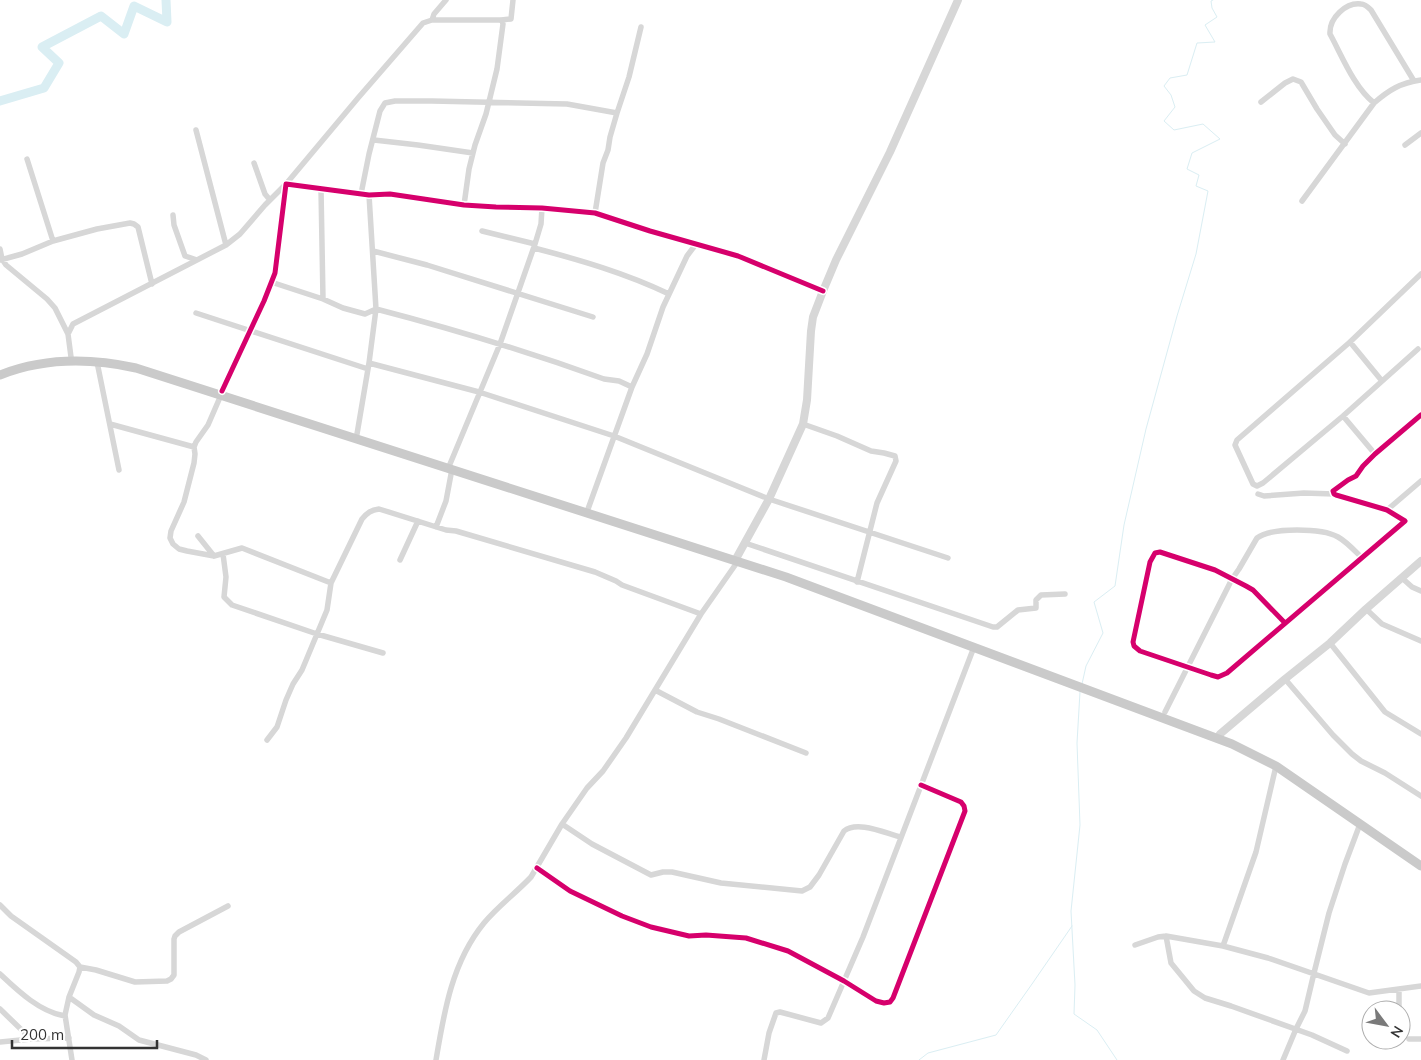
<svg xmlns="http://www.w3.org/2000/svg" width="1421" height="1060" font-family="Mulish,sans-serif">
<rect width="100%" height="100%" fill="#fff"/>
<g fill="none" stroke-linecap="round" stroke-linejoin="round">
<path stroke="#daeef3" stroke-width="1" d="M1082 684 1086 666 1103 633 1094 602 1115 586 1124 525 1146 429 1177 316 1196 254 1208 191 1196 186 1199 175 1187 169 1192 153 1220 139 1203 124 1174 130 1164 121 1175 107 1171 95 1164 86 1170 78 1187 75 1197 43 1215 42 1205 25 1217 17 1212 8 1211 1 1213 0
M1080 692 1077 743 1080 825 1071 911 1075 985 1074 1014 1097 1030 1117 1060
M919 1060 928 1053 996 1035 1032 984 1072 926"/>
<path stroke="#daeef3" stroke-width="9" d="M0 101 44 88 59 63 42 47 101 16 124 34 134 6 167 22 166 0"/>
<path stroke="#d7d7d7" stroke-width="5.5" d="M432 20 434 14 446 0
M501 20 511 19 513 0
M1261 102 1285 83 1293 79 1301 82 1317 109 1335 135 1345 144
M1374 103C1354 87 1342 56 1330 34 1329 18 1346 2 1361 4 1365 4 1368 7 1371 10L1414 81
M196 130 226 245
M374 140 418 145 473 153
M1405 145 1421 133
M27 159 53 241
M254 163 265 194 270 200
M321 189 323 299
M361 194 369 154 380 111 385 103 395 101H432L567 104 617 113
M1302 201 1374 103C1389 90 1400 83 1421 80
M595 213 603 163 608 150 610 137 617 113 629 77 641 27
M173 215 174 225 185 256 197 260
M482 231 535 244
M534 248C580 260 625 273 669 294
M0 249 2 259 6 265 47 299 55 308 68 334 71 357
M373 251 427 265 593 317
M0 260 22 254 53 241 97 229 130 223 134 224 138 227 152 284
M271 282 323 299 343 308 365 314 376 309C453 329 529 352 604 379L619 381 632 387
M196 313 368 369
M68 334 73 324 226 245 240 234 265 205 286 184 358 98 423 23 432 20H500L502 21 503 24 497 69 486 114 475 145 469 169 464 205
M1350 342 1382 381
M1418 349 1343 416 1263 483 1257 486 1253 484 1235 445 1237 440 1350 342 1421 274
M97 362 119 470
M369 363 479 392 614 436 769 499 948 558
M222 391 264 301 275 273 286 184 369 195 390 194 464 205 496 207 542 208 595 213 650 231 738 256 823 291
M221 395 208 425 196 442 194 447 195 454 194 463 184 502 171 531 170 538 173 544 179 549 187 551 214 556 242 548 331 583
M1343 416 1375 454
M110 424 194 447
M803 424 837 436 871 451 884 453 895 456 896 461 877 503 857 582
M357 434 369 363 376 309 369 195
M450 464 500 344 535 244 541 224 542 208
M1258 494 1264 496 1304 493 1334 494
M588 509 632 387 647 354 663 307 687 256 696 244
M1387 510 1421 481
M436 527 446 501 452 469
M198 536 214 556
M745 543 993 627H997L1018 610 1036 608V600L1041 595 1065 594
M223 554 226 577 224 597 232 605 317 634 383 653
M400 560 418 521
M1402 578 1412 587 1421 591
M1366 609 1382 624 1421 641
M1285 623 1253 590 1246 586 1215 570 1160 552 1155 553 1150 562 1133 642 1134 646 1140 651 1211 675 1218 677 1227 673 1405 521 1387 510 1336 495 1334 494 1333 491 1348 480 1356 476 1363 466 1375 454 1421 415
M1330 643 1385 712 1421 734
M1285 679 1333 735 1352 754 1361 761 1385 773 1421 796
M655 690 697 712 719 719 806 753
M1165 712 1232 579 1239 569 1257 538C1272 527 1322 528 1338 537 1347 542 1355 551 1362 558
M267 740 277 727 286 700 293 684 302 670 327 610 331 583 362 519C367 513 371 510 379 509L446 530 456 531 595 572 616 581 622 585 701 614
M562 824 592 844 651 875 663 872H672L721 883 802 891 810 887 819 875 844 831C857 820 885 833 901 837
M537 868 570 891 622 916 651 927 689 936 706 935 746 938 788 951 844 981 876 1001 884 1003 890 1002 893 998 965 811 964 806 961 802 921 785
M0 905 11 916 76 962 80 967 79 972 69 997 65 1015 72 1060
M1166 936 1171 963 1194 991 1205 998 1231 1006 1312 1035 1347 1051
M1135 945 1158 937 1166 936 1223 946 1268 958 1369 993 1421 986
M1223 946 1256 852 1276 766
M80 967 96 970 135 982 167 981 171 979 174 975V939L175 936 179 932 228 906
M0 974C18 991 40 1012 65 1016
M69 997 94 1015 119 1026 139 1040 196 1055 206 1060
M0 1009 31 1039
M1399 1010V989
M1409 1039H1421
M0 1042 31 1039 69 1038
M436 1060C444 1012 452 962 484 923 498 906 516 893 531 877L562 824 587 788 603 771 626 738 701 614 738 561
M764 1060 769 1033 776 1013 780 1012 821 1023 828 1018 863 937 974 647
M1283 1060 1296 1029 1305 1011 1314 973 1329 913 1345 864 1360 824"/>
<path stroke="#d7d7d7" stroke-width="8" d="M737 557 769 499 803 424 807 400 811 331 813 317 823 291 836 260 890 152 958 0
M1220 734 1285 679 1330 643 1366 609 1421 561"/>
<path stroke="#cacaca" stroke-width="9" d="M0 375C43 358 91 358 136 368L786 577 1232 744 1276 766 1421 866"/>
<defs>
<path id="cycleway" d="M222 391 264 301 275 273 286 184 369 195 390 194 464 205 496 207 542 208 595 213 650 231 738 256 823 291
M1285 623 1253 590 1246 586 1215 570 1160 552 1155 553 1150 562 1133 642 1134 646 1140 651 1211 675 1218 677 1227 673 1405 521 1387 510 1336 495 1334 494 1333 491 1348 480 1356 476 1363 466 1375 454 1421 415
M537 868 570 891 622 916 651 927 689 936 706 935 746 938 788 951 844 981 876 1001 884 1003 890 1002 893 998 965 811 964 806 961 802 921 785"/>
</defs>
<use href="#cycleway" stroke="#fff" stroke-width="8"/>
<use href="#cycleway" stroke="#d6006c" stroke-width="5"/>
</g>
<g transform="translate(1386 1025) rotate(122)"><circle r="24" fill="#ffffff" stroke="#adadad"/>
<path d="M0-4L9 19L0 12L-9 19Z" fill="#7a7a7a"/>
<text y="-8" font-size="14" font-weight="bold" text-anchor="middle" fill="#333333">N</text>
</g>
<path d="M12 1040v8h145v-8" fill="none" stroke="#333333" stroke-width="2.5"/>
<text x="20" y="1040" font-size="15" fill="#333333" stroke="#ffffff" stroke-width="4" paint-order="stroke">200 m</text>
</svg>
